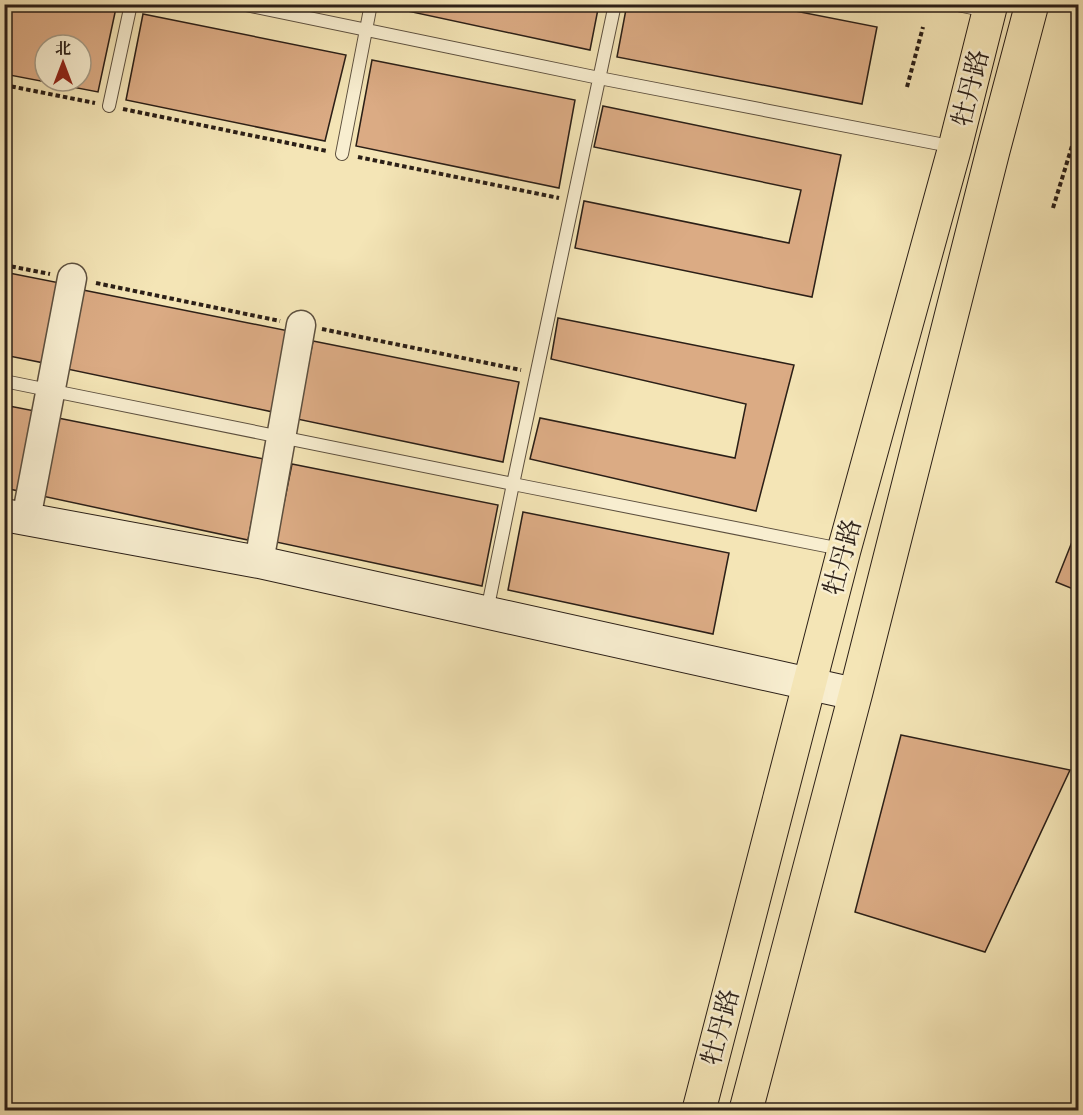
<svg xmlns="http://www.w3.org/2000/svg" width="1083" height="1115" font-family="Cardo,'Noto Serif SC',serif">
<rect width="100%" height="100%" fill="#f4e5b6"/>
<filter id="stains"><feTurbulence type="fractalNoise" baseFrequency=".00333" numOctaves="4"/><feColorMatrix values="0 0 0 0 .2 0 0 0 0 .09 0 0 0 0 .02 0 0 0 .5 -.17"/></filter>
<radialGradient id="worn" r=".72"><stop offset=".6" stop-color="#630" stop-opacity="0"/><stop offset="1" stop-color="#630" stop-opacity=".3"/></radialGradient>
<path fill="#dbab84" stroke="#2b1f17" stroke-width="1.5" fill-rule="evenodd" d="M4 4H99L116 8 98 92 4 74ZM45 45H81V81H45Z
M384 4H599L590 50 384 6Z
M627 4H760L877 27 862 104 617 57Z
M143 14 346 55 325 141 126 100Z
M372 60 575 100 559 188 356 146Z
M603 106 841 155 812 297 575 248 584 201 789 243 801 190 594 147Z
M4 272 60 283 44 363 4 355Z
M83 290 289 331 273 412 67 369Z
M558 318 794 365 756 511 530 459 540 418 735 458 746 404 551 359Z
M313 341 519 382 503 462 297 419Z
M4 405 35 411 19 491 4 488Z
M58 418 264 459 248 540 42 496Z
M292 464 498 505 482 586 276 542Z
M523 512 729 553 713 634 508 590Z
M1074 537 1078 538V591L1056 582Z
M901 735 1070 770 985 952 855 912Z"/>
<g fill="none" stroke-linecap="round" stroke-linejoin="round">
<defs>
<path id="service" d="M241 4 599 78 955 147
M953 4 987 11
M109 106 131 4
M342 154 371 4
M4 381 513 484 841 549
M487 611 513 484 615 4"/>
<path id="tertiary" d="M26 519 72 278
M259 562 301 325"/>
<path id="secondary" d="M4 515 259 562 855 694"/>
<path id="primary" d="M699 1110 844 550 955 147 991 4
M746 1110 856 692 993 151 1032 4"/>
</defs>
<use href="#service" stroke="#5d503f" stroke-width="14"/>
<use href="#tertiary" stroke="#5d503f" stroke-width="31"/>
<use href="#secondary" stroke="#2b1f17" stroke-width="34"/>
<use href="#primary" stroke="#2b1f17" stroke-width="35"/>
<path stroke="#2b1f17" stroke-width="4" stroke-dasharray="4.5 3" stroke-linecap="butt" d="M4 85 95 103
M907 87 923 27
M123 109 327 151
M358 157 559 198
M1053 208 1076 133
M4 265 50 274
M96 283 280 321
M322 329 521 370"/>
<use href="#service" stroke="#f8eed0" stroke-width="12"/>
<use href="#tertiary" stroke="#f8eed0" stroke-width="28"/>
<use href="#secondary" stroke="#f8eed0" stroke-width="32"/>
<use href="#primary" stroke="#f4e5b6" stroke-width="33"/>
</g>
<g text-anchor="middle" stroke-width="5" stroke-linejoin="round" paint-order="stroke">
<g font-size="26" fill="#2b1f17" stroke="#f8eed0">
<text transform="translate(970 88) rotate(-76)" y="9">牡丹路</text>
<text transform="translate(842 557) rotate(-75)" y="9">牡丹路</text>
<text transform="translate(720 1027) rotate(-75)" y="9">牡丹路</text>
</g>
</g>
<rect width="1083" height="1115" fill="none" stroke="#f4e5b6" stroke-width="24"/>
<rect x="6" y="6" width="1071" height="1103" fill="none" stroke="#2b1f17" stroke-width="3"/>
<rect x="12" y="12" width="1059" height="1091" fill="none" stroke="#2b1f17" stroke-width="1.5"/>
<g transform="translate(63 63)"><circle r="28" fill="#f8eed0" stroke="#a69b86" stroke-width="1.5"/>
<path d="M0-4.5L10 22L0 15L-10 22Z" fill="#8f2418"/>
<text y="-9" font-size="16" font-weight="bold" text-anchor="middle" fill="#2b1f17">北</text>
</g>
<rect width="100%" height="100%" filter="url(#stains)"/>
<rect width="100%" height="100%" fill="url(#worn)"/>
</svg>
